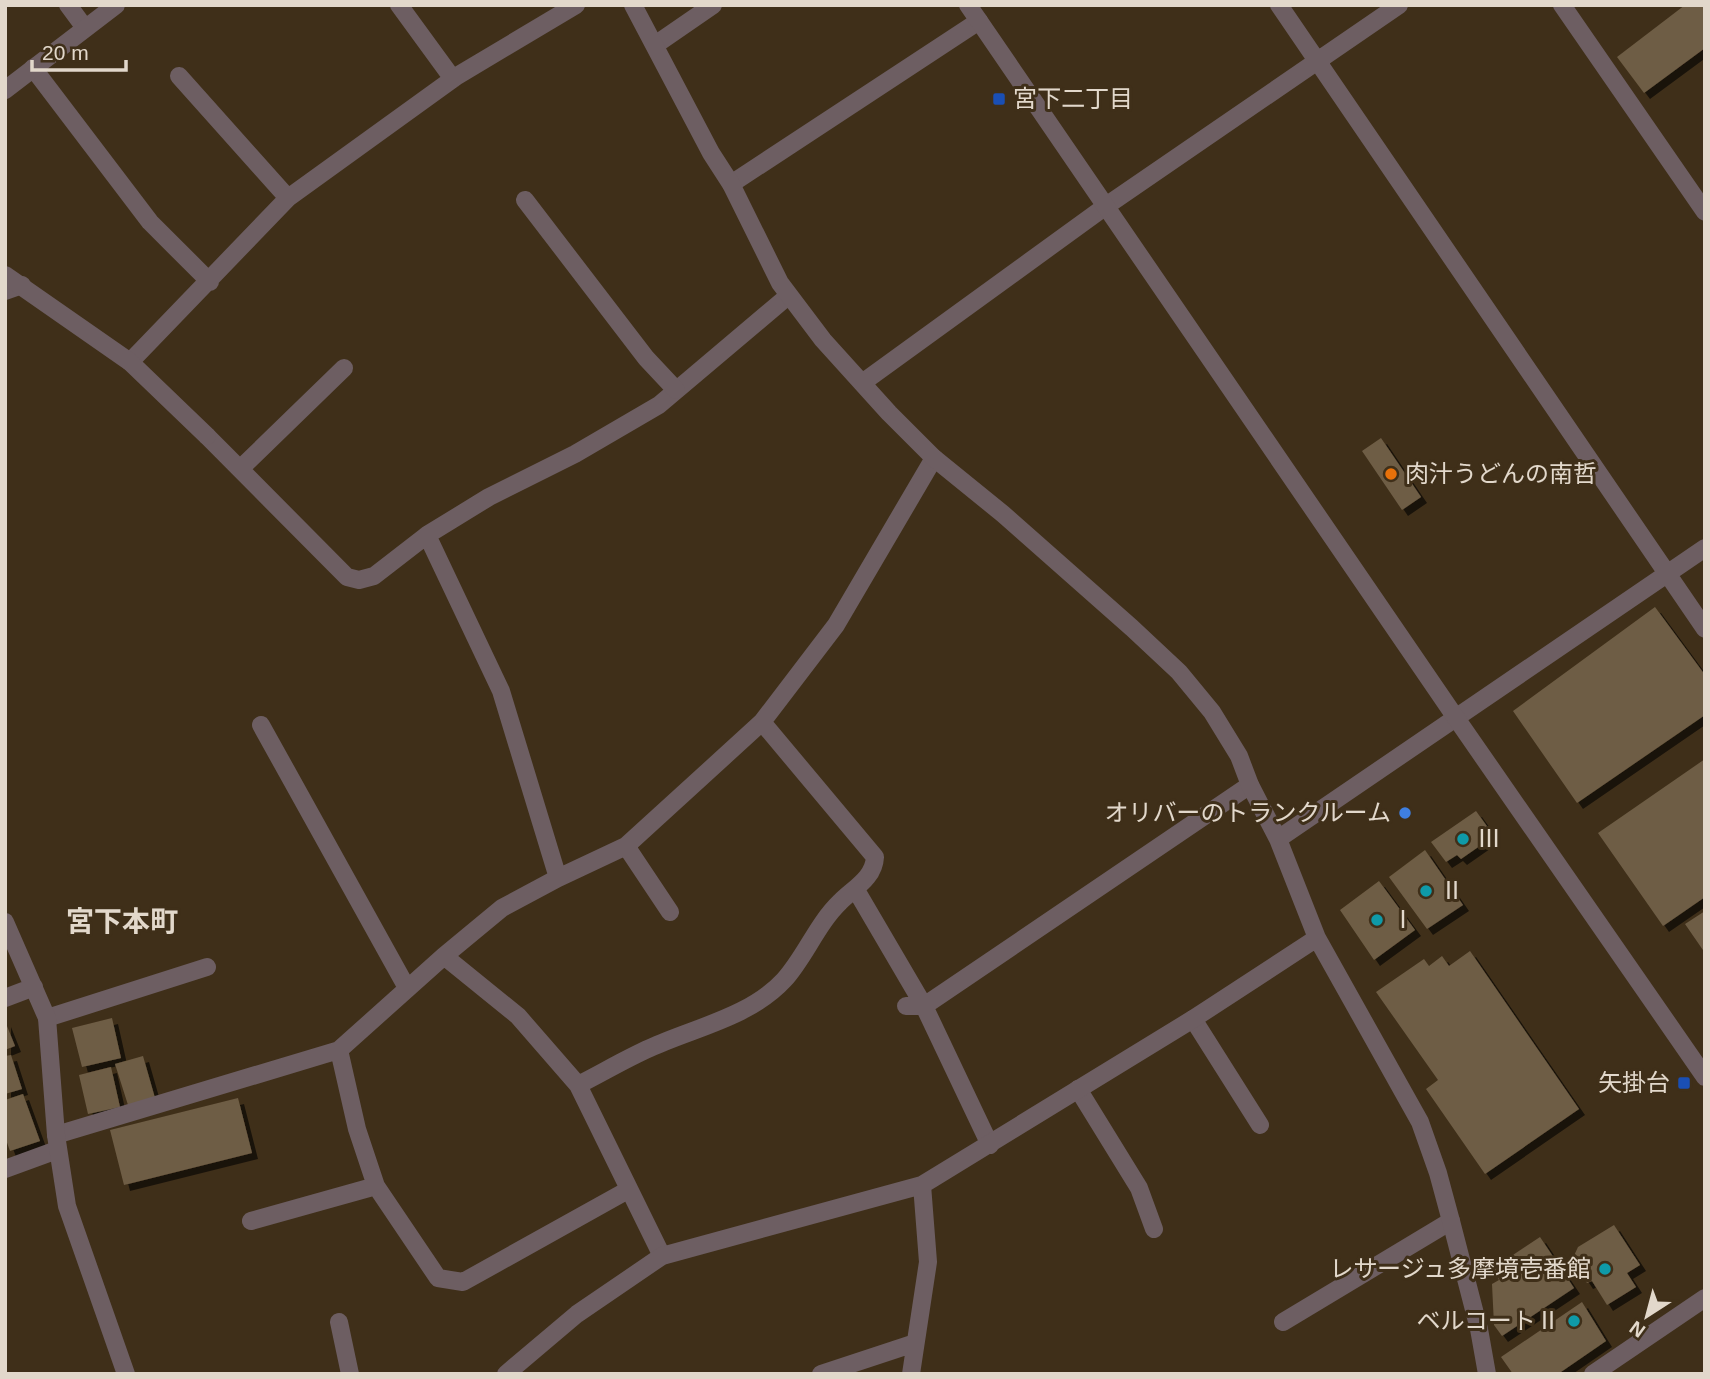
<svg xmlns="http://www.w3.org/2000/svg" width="1710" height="1379" font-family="Arial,'Noto Sans JP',sans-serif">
<defs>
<filter id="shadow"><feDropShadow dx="6" dy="6" stdDeviation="0" flood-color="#0009"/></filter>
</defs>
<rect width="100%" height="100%" fill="#3f2f19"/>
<path fill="#6e5d45" filter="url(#shadow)" d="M1685 5H1705V48L1644 93 1617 57Z
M1381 438 1421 497 1402 510 1362 451Z
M1655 607 1705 675V715L1577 803 1513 711Z
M1705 759V897L1663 926 1598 833Z
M1476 811 1494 836 1461 859 1457 855 1446 862 1431 842Z
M1425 850 1463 905 1427 929 1389 877Z
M1379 881 1415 930 1374 960 1340 910Z
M1705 911V953L1685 924Z
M1470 951 1579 1109 1485 1174 1426 1089 1438 1080 1376 992 1424 959 1429 966 1442 956 1449 966Z
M112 1018 121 1058 82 1067 72 1028Z
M5 1021 15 1046 5 1050Z
M11 1055 22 1089 5 1094V1056Z
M143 1056 155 1098 128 1105 115 1064Z
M111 1067 120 1107 88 1114 79 1075Z
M23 1094 40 1141 10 1151 5 1137V1100Z
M238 1098 252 1153 124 1185 110 1130Z
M1614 1225 1640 1265 1627 1273 1636 1287 1607 1305 1592 1281 1587 1283 1572 1260 1578 1247Z
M1540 1237 1574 1288 1502 1336 1494 1325 1492 1284 1499 1280 1492 1269Z
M1582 1302 1606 1341 1558 1374H1513L1501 1357Z"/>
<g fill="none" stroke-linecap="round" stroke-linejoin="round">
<path stroke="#6d5e62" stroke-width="18" d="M68 5 85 28
M399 5 453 79
M655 45 713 5
M33 68 150 222 210 282
M179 76 288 198
M731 184 979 21
M5 291 22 285
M130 362 288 198 457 76 576 5
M207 436 347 577 359 580 374 576 427 535 489 497 575 454 659 405 788 296
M241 468 344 368
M427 535 501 691 558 878
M261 725 407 988
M626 846 670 912
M856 890 924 1006 990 1145
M444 956 518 1016 578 1085 662 1256
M906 1006H924L1250 785
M47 1018 207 967
M1193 1019 1260 1125
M578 1085C602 1073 625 1059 650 1048 693 1028 750 1017 784 980 805 957 817 924 840 902 854 888 874 878 875 857L762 722
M1078 1089 1139 1188 1154 1229
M56 1135 339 1050 444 956 502 908 558 878 626 846 762 722 836 625 934 458
M5 1169 57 1150
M376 1186 438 1278 463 1282 628 1190
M251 1221 376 1186 357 1129 339 1050
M339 1322 350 1374
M1283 1322 1451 1221"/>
<path stroke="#6d5e62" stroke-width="18" d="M633 5 711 153 731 184 780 283 823 340 889 413 934 458 1003 514 1132 628 1179 672 1212 712 1239 756 1250 785 1278 839 1317 938 1420 1122 1438 1173 1451 1221 1479 1329 1487 1374
M1279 5 1705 629
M1562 5 1705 212
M5 90 116 5
M525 200 646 358 676 390
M5 275 130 362 207 436
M862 383 1106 206 1399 5
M1278 839 1705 548
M5 922 47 1018 56 1135 67 1206 126 1374
M5 998 34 987
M506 1374 577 1314 662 1256 922 1185 1193 1019 1317 938
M821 1374 915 1343
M911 1374 928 1262 922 1185
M1593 1374 1705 1298"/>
<path stroke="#6d5e62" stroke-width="18" d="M968 5 1456 718 1705 1077"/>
</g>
<g fill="#1a4fb4" stroke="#3f2f19" stroke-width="2.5">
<rect x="992" y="92" width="14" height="14" rx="3.5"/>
<rect x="1677" y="1076" width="14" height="14" rx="3.5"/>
</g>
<circle fill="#e8710a" stroke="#3f2f19" stroke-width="2.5" cx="1391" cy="474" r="7"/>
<circle fill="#3f7fe0" stroke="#3f2f19" stroke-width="2.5" cx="1405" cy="813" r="7"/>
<g fill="#0f9aa8" stroke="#3f2f19" stroke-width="2.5">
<circle cx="1463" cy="839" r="7"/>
<circle cx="1426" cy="891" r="7"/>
<circle cx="1377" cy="920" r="7"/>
<circle cx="1605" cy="1269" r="7"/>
<circle cx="1574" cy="1321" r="7"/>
</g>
<g text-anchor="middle" stroke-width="6" stroke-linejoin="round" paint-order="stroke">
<g font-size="24" fill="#e2d8cb" stroke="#3f2f19" text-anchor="start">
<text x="1013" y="107">宮下二丁目</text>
<text x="1405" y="482">肉汁うどんの南哲</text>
<text x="1391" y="821" text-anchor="end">オリバーのトランクルーム</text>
<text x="1477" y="847">Ⅲ</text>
<text x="1440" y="899">Ⅱ</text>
<text x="1391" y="928">Ⅰ</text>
<text x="1670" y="1091" text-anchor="end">矢掛台</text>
<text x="1591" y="1277" text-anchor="end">レサージュ多摩境壱番館</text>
<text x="1560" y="1329" text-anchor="end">ベルコートⅡ</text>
</g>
<g font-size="28" font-weight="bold" fill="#e2d8cb" stroke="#3f2f19">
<text x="122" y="931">宮下本町</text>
</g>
</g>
<rect width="1710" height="1379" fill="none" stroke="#e2d8cb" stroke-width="14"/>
<g transform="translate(1647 1316) rotate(216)" stroke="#3f2f19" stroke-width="5" paint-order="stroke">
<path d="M0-5L12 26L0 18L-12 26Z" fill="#e2d8cb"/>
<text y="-10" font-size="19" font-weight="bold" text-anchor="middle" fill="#e2d8cb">N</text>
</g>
<path d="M32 60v10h94v-10" fill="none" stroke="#e2d8cb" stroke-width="3.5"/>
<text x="42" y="60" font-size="21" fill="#e2d8cb" stroke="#3f2f19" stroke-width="5" paint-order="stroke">20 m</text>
</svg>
